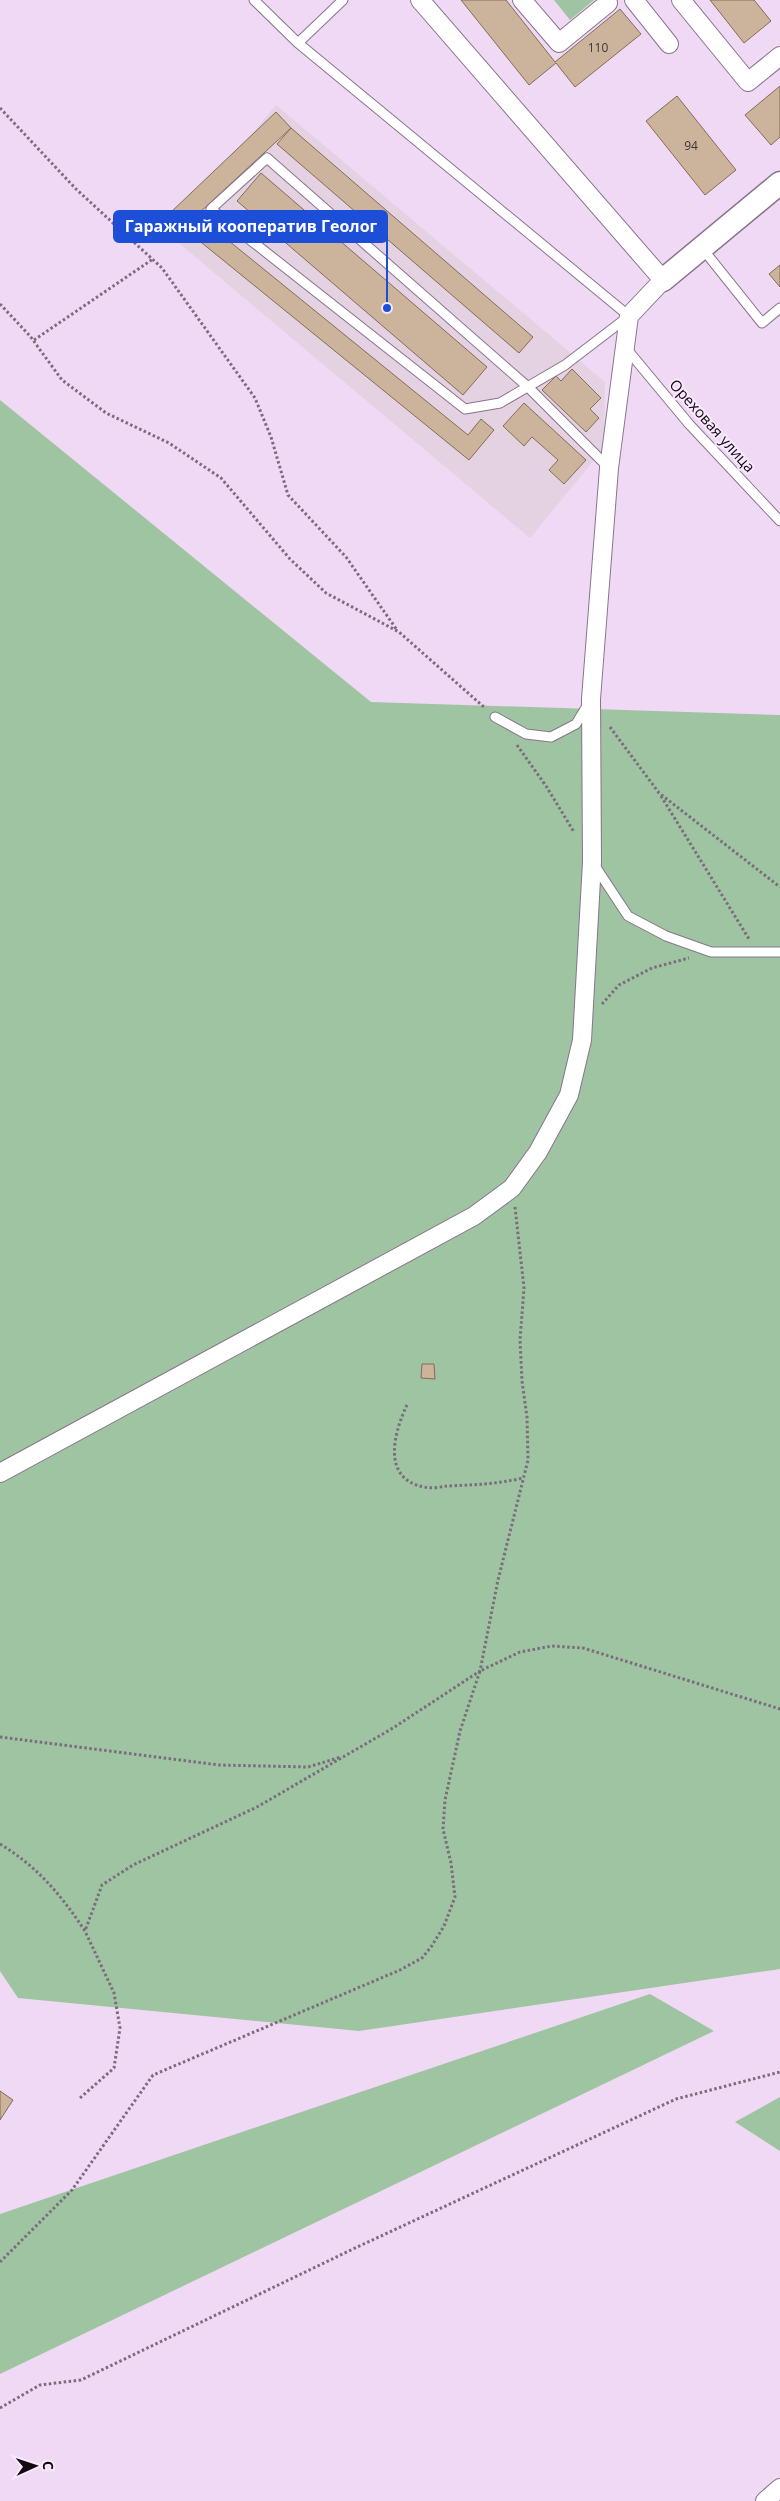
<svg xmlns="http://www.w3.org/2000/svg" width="780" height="2501" font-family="'Open Sans',sans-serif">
<rect width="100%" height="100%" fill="#f0d9f4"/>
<path fill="#e4d1e2" d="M276 105 605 382 604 448 530 538 168 234Z"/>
<path fill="#9fc4a1" d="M554 0H594L570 20Z
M0 400 371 702 780 715V1969L359 2031 18 1998 0 1971Z
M650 1994 714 2031 0 2374V2214Z
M780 2097V2151L735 2122Z"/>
<path fill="#ccb39b" stroke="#846d56" d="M461 0H506L555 62 620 9 641 34 575 87 556 63 529 85Z
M710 0H754L771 21 744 43Z
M780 86V137L771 145 745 115Z
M677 96 736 170 705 195 646 121Z
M276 112 291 128 197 215 186 230 169 214Z
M291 128 533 337 519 353 277 144Z
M261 173 487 367 463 395 237 201Z
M197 215 468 435 481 419 494 430 469 460 186 230Z
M780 265V287L769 274Z
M572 369 601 398 590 409 599 418 586 432 542 390 556 376 561 381Z
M524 403 586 460 564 484 549 470 558 460 532 437 524 446 503 426Z
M422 1364H434L435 1379 421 1378Z
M0 2091 13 2100 0 2120Z"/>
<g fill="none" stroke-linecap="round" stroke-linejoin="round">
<defs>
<path id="service" d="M254 0 298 43 629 316 565 365 500 403 465 409 211 209 267 158 528 387 609 468
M298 43 343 0
M702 248 762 323 780 308
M625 347 689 424 780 521
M495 717 526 734 551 737 576 724 588 704
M595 866 628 916 666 936 711 952H780"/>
<path id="minor" d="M522 0 559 43 608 3
M634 0 669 44
M681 0 748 82 780 56
M0 1473 474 1216 512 1188 538 1152 569 1095 582 1040 592 862 591 699 609 468 629 316 663 280 420 0
M765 2501 780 2488"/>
<path id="tertiary" d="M663 280 780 183"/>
</defs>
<use href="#service" stroke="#88748c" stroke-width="11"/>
<use href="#minor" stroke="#88748c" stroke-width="20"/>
<use href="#tertiary" stroke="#88748c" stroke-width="25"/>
<path stroke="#7b6c7d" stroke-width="3" stroke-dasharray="2.5 2.5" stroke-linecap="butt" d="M0 108 76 189 162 268 255 398 271 437 288 495 346 557 397 630
M0 304 30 336 62 380 106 413 169 443 221 478 290 559 326 593 399 632 485 708
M34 340 153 259
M610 727 659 793 780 887
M517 745 546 786 574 832
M661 796 749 939
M602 1004 619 985 652 968 689 958
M407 1405C394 1432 381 1479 424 1487 431 1489 440 1487 447 1486 473 1485 497 1484 523 1478
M0 1737 219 1765 308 1767 341 1757
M0 1844C38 1867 61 1895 85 1931L102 1885 133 1865 257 1807 393 1728 480 1671 498 1580 528 1460 527 1417 522 1381 520 1340 524 1288 515 1207
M80 2098 114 2068 120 2028 114 1993 85 1931
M0 2262 72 2190 153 2075 400 1970 422 1958 431 1947 444 1926 455 1897 451 1863 443 1829 445 1800 460 1731 480 1671 520 1652 552 1646 583 1648 780 1709
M0 2408 40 2385 81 2380 353 2249 676 2099 780 2072"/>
<use href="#service" stroke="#fff" stroke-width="9"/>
<use href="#minor" stroke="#fff" stroke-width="18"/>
<use href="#tertiary" stroke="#fff" stroke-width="22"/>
</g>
<g text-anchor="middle" stroke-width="4" stroke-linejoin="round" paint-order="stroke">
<g font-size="12" fill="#403435">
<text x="598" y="52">110</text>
<text x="691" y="150">94</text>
</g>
<g font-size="15" fill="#120a13" stroke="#fae8fe">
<text transform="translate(712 426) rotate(48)" y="5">Ореховая улица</text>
</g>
</g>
<path fill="none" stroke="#1d4ed8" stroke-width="2" d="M387 308L387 226"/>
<circle fill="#1d4ed8" stroke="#fae8fe" stroke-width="2" cx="387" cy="308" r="5"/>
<rect fill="#1d4ed8" stroke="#1d4ed8" stroke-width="2" x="114" y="211" width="273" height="31" rx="5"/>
<g font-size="16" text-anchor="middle" font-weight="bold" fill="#fff">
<text x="251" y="232">Гаражный кооператив Геолог</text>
</g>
<g transform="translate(35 2466) rotate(87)" stroke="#fae8fe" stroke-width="4" paint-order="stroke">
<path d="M0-4L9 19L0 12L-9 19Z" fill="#120a13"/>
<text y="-8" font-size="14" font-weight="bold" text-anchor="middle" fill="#120a13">С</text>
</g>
</svg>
